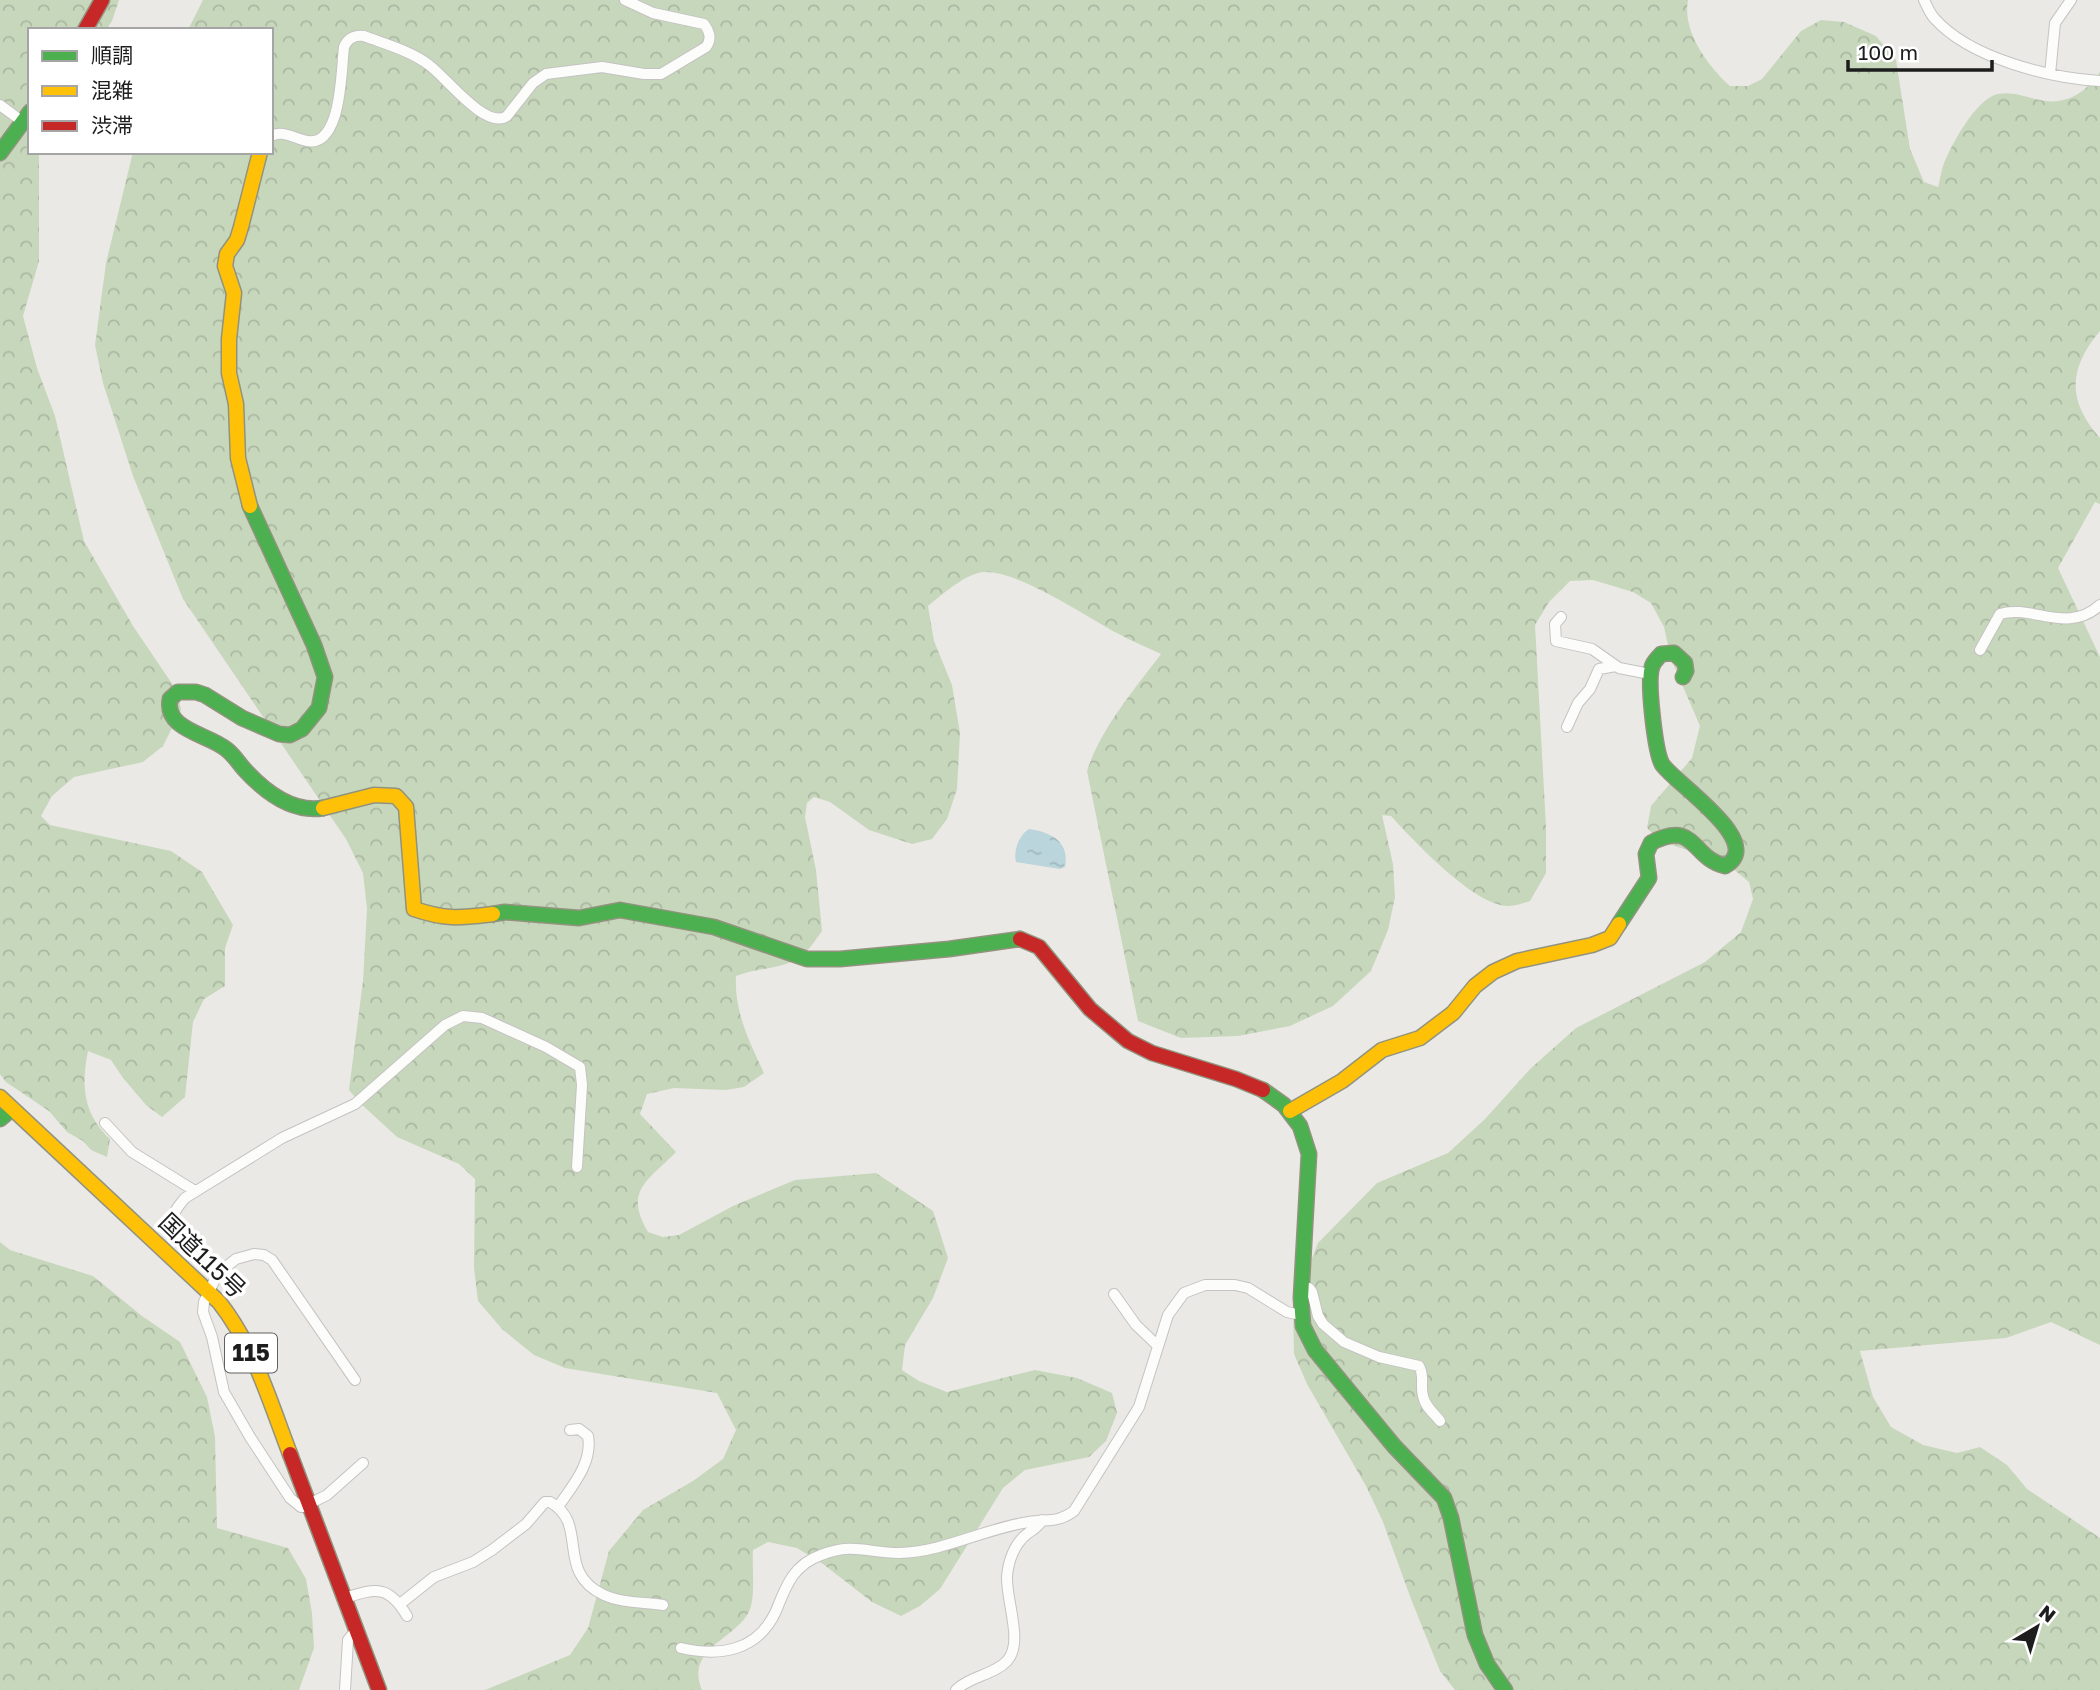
<svg xmlns="http://www.w3.org/2000/svg" width="2100" height="1690" font-family="'Golos Text','Noto Sans JP',sans-serif">
<defs>
<pattern id="forest-crowns" width="20" height="18" patternUnits="userSpaceOnUse" patternTransform="scale(1.75)"><rect width="20" height="18" fill="#c7d7bc"/><path d="M2 6a3 3 0 1 1 6 0M12 15a3 3 0 1 1 6 0" fill="none" stroke="#aab8a1"/></pattern>
<pattern id="water-ripples" width="26" height="14" patternUnits="userSpaceOnUse" patternTransform="scale(1.75)"><rect width="26" height="14" fill="#bbd5dc"/><path d="M2 4q2-2 4 0t4 0M15 11q2-2 4 0t4 0" fill="none" stroke="#a0b6bc"/></pattern>
</defs>
<rect width="100%" height="100%" fill="#ebe9e5"/>
<path fill="url(#forest-crowns)" d="M0 0H119L112 21 106 30H30V152H39V261L23 316 37 368 55 416 84 541 133 626 177 691 181 710 163 746 143 762 74 777 52 796 41 816 50 825 171 851 202 872 233 925 225 948V986L204 999 193 1022 185 1097 162 1117 146 1105 123 1078 111 1060 88 1051C81 1085 83 1114 110 1139L107 1157 91 1150 83 1141 67 1132 49 1111 6 1082 0 1074Z
M203 0H1688C1682 32 1708 66 1730 86H1748L1762 79 1801 31 1821 20 1844 22 1876 36 1896 60 1910 149 1924 182 1938 187C1940 180 1941 172 1943 166 1950 147 1976 98 1998 94 2015 91 2029 99 2046 101 2069 104 2088 90 2100 72V331C2068 369 2067 401 2100 438V504L2095 502 2058 568 2100 657V1345L2051 1322 2006 1338 1860 1351 1873 1397 1891 1427 1923 1445 1957 1453 1980 1447 2007 1465 2027 1489 2100 1538V1690H1455L1440 1671 1411 1599 1383 1522 1366 1486 1307 1384 1294 1354 1293 1306 1318 1243 1377 1183 1448 1153 1485 1119 1530 1069 1576 1028 1705 962 1741 932 1753 899 1749 882 1726 863 1660 841 1647 828 1651 806 1692 758 1700 726 1671 659 1664 627 1651 603 1633 592 1593 580 1570 581 1549 602 1535 625 1546 827V873L1530 901C1524 903 1516 906 1509 906 1475 907 1413 840 1391 816L1382 815 1393 864 1395 897 1388 930 1371 971 1333 1006 1290 1026 1238 1036 1181 1038 1138 1021 1087 771C1101 728 1134 690 1161 654 1147 647 1131 641 1117 633 1088 618 1010 564 978 573 959 579 944 593 928 606L934 641 952 685 960 733 957 789 947 819 932 839 912 844 869 830 830 802 814 797 807 803 805 817 816 870 822 931C817 938 811 947 805 953 787 970 758 967 736 976 734 1011 749 1041 764 1073L744 1087 726 1090 674 1088 647 1094 640 1114 676 1152C649 1180 623 1190 648 1232L663 1237 679 1235 733 1206 795 1180 876 1173 933 1211 948 1258 933 1298 905 1345 902 1370 919 1381 947 1392 1035 1370 1077 1378 1112 1393 1117 1413 1106 1441 1089 1457 1025 1470 1003 1488 940 1589 920 1606 901 1616 872 1602 823 1564 797 1548 768 1542 753 1550C752 1567 755 1589 751 1606 743 1638 683 1646 702 1690H485L570 1655 588 1628 609 1551 643 1510 693 1481 723 1459 736 1430 717 1393 565 1368 534 1355 502 1329 478 1301 474 1268 475 1179 459 1164 397 1137 360 1103 349 1090 363 981 367 909 363 873 346 839 183 599 133 476 103 383 95 345 106 263 133 152H271V30H188Z
M0 1242 10 1250 93 1276 142 1316 180 1342 207 1397 215 1437 217 1528 288 1548 306 1579 312 1613 314 1648 299 1690H0Z"/>
<path fill="url(#water-ripples)" d="M1029 829C1050 832 1070 841 1065 867L1060 869 1016 862C1013 851 1019 835 1029 829Z"/>
<g fill="none" stroke-linecap="round" stroke-linejoin="round">
<defs>
<path id="street" d="M1924 0C1927 6 1930 14 1935 19 1970 58 2049 78 2100 81
M2050 74 2055 23 2071 0
M0 105 23 122
M271 136C281 130 292 137 303 140 342 153 341 71 344 47 348 38 354 35 364 36 385 44 411 51 429 65 445 76 486 131 507 116L533 83 546 74 602 67 644 74H661L706 47C712 39 710 32 704 24L653 13 625 0
M1561 617 1555 624 1556 641 1592 649 1619 668 1650 674
M1980 650 2000 614C2031 604 2068 635 2100 605
M1567 727 1578 703 1590 689 1599 669 1616 666
M105 1123 132 1152 195 1191
M218 1273C205 1260 170 1231 175 1212 177 1207 182 1202 185 1198L282 1138 355 1104 445 1025 463 1016 482 1018 546 1047 580 1067 582 1085 577 1167
M1302 1286 1309 1288 1312 1292 1318 1316 1323 1324 1344 1342 1379 1357 1419 1366C1425 1376 1420 1385 1423 1396 1425 1407 1434 1413 1440 1421
M1114 1294 1136 1325 1158 1346
M309 1504 327 1495 363 1463
M311 1507H301L290 1498 250 1437 224 1392 212 1337 203 1312 204 1302 218 1273 236 1259 254 1254 264 1255 272 1260 355 1380
M558 1507C572 1486 593 1463 588 1436L579 1429 570 1430
M345 1598C376 1588 389 1585 407 1616
M400 1604 434 1577 473 1562 492 1550 526 1524 545 1502H550C590 1524 554 1572 604 1595 621 1603 644 1602 663 1605
M681 1648C720 1657 758 1651 776 1611 786 1586 793 1565 821 1555 854 1542 867 1553 899 1553 944 1552 986 1528 1029 1522 1048 1519 1058 1523 1074 1511L1139 1407 1168 1315 1184 1293 1205 1285H1235L1248 1288 1287 1312 1301 1315
M345 1690 348 1640 356 1630
M956 1690C970 1676 994 1675 1007 1661 1024 1643 1006 1601 1007 1577 1008 1562 1014 1544 1027 1534 1033 1529 1038 1528 1042 1520"/>
<path id="fast" d="M0 153 30 112
M250 506 314 645 325 677 319 708 302 729 290 735 279 734 242 718 205 695 196 692H178L170 699C164 730 208 734 226 749 233 754 238 762 244 769 264 791 292 813 323 808
M493 914 505 912 579 918 620 910 714 927 807 959H840L949 949 1020 939
M1619 924 1649 878 1646 854 1651 843C1696 819 1691 858 1725 866 1768 843 1673 782 1662 764 1655 751 1647 681 1652 667 1653 662 1658 658 1661 654L1674 653 1685 663 1686 671 1683 677
M1263 1090 1284 1105 1300 1126 1309 1154 1301 1298 1303 1326 1315 1350 1394 1446 1444 1498 1451 1518 1475 1635 1487 1664 1505 1690
M0 1119 12 1109"/>
<path id="slow" d="M250 506 238 458 236 404 229 373V339L234 293 225 266 227 254 237 240 241 227 260 152
M323 808 374 795 396 796 406 807 414 909C447 920 459 918 493 914
M0 1097 219 1302C254 1346 270 1402 290 1454
M1290 1111 1342 1081 1382 1050 1420 1038 1453 1013 1475 986 1493 972 1517 961 1592 945 1610 938 1619 924"/>
<path id="jam" d="M85 30 102 0
M1020 939 1039 947 1090 1009 1128 1041 1152 1053 1236 1079 1263 1090
M290 1454 379 1690"/>
</defs>
<use href="#street" stroke="#c4c3c1" stroke-width="12"/>
<use href="#fast" stroke="#92937f" stroke-width="17"/>
<use href="#slow" stroke="#92937f" stroke-width="17"/>
<use href="#jam" stroke="#92937f" stroke-width="17"/>
<use href="#street" stroke="#fcfcfb" stroke-width="10"/>
<use href="#fast" stroke="#4caf50" stroke-width="14"/>
<use href="#slow" stroke="#ffc107" stroke-width="14"/>
<use href="#jam" stroke="#c62828" stroke-width="14"/>
</g>
<g text-anchor="middle" stroke-width="7" stroke-linejoin="round" paint-order="stroke">
<rect fill="#fff" stroke="#616161" stroke-width="2" x="225" y="1333.5" width="52" height="39" rx="5"/>
<g font-size="23" font-weight="bold" fill="#1d1d1d">
<text x="251" y="1361">115</text>
</g>
<g font-size="24" fill="#1d1d1d" stroke="#fff">
<text transform="translate(202 1256) rotate(44)" y="8">国道115号</text>
</g>
</g>
<rect x="28" y="28" width="245" height="126" fill="#ffffff" stroke="#a5a5a5" stroke-width="2"/>
<rect x="42" y="51" width="35" height="10" fill="#4caf50" stroke="#a5a5a5" stroke-width="2"/>
<text x="91" y="63" font-size="21" fill="#1d1d1d">順調</text>
<rect x="42" y="86" width="35" height="10" fill="#ffc107" stroke="#a5a5a5" stroke-width="2"/>
<text x="91" y="98" font-size="21" fill="#1d1d1d">混雑</text>
<rect x="42" y="121" width="35" height="10" fill="#c62828" stroke="#a5a5a5" stroke-width="2"/>
<text x="91" y="133" font-size="21" fill="#1d1d1d">渋滞</text>
<g transform="translate(2037 1627) rotate(38)" stroke="#ffffff" stroke-width="5" paint-order="stroke">
<path d="M0-5L12 26L0 18L-12 26Z" fill="#1d1d1d"/>
<text y="-10" font-size="19" font-weight="bold" text-anchor="middle" fill="#1d1d1d">N</text>
</g>
<path d="M1848 60v10h144v-10" fill="none" stroke="#1d1d1d" stroke-width="3.5"/>
<text x="1858" y="60" font-size="21" fill="#1d1d1d" stroke="#ffffff" stroke-width="5" paint-order="stroke">100 m</text>
</svg>
